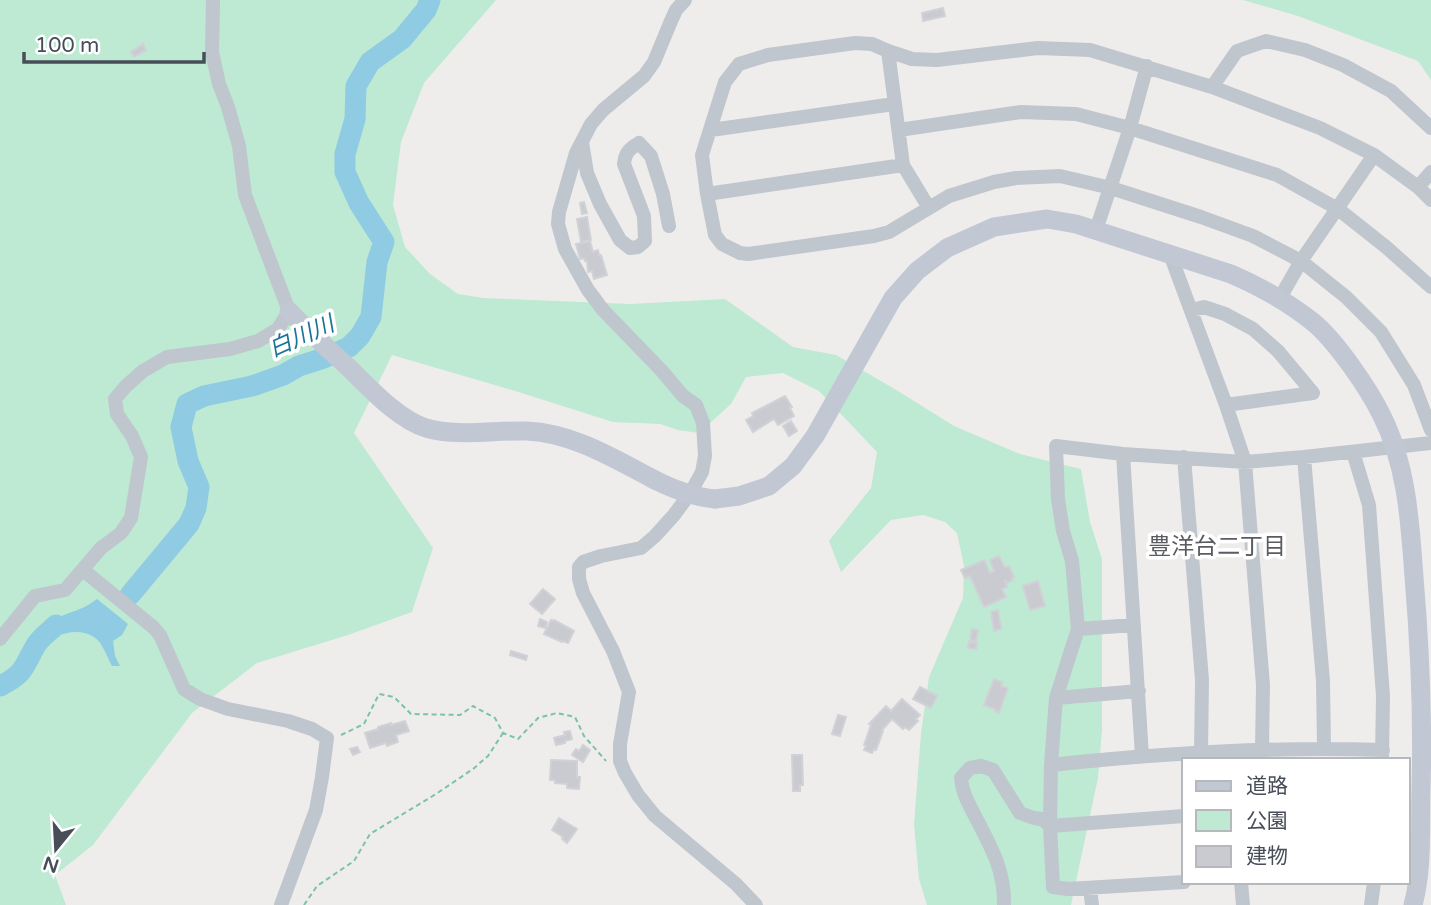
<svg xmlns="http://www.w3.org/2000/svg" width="1431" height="905" font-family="'Varela Round','Noto Sans JP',sans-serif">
<rect width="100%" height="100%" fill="#efedec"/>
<path fill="#bee9d2" d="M0 0H496L424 83 401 142 393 205 405 247 430 274 458 294 483 298 630 304 725 299 793 347 836 355 893 388 954 426 1020 454 1081 469 1090 522 1102 559V730L1098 778 1071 905H927L919 879 914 825 921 733 929 677 963 598 964 566 957 533 945 522 923 515 891 520 841 572 829 541 871 488 877 452 819 391 783 373 746 377 731 404 699 433 678 430 660 424 613 422 512 390 392 355 354 433 433 548 412 612 348 635 257 663 192 713 93 845 55 875 66 905H0Z
M1243 0H1431V80L1418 61 1298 16Z"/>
<path fill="#8fcbe2" d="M97 599 128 624 122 635 113 641 115 656 120 666H112C107 657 103 643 94 637 77 626 53 635 40 647L34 638C55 610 74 617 97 599Z"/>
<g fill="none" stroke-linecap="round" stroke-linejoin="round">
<path stroke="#8fcbe2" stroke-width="21" d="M130 595 189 524 196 508 199 487 188 461 181 427 187 404 204 396 252 386 283 375 299 366 324 358 349 347 360 336 371 317 377 262 384 242 359 203 345 172V154L355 119 356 86 370 62 402 39 426 10 430 0
M0 686C26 673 23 667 36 645 41 637 50 631 56 625"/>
</g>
<path fill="#cacbd1" stroke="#d1d2d7" stroke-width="2" d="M943 8 945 16 923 21 922 13Z
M143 44 146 50 134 57 131 52Z
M584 202 587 213 582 214 580 203Z
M587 217 591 240 581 242 577 219Z
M590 241 593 252 598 250 599 255H601L607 275 594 279 592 271 588 272 587 261H585L584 258 580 259 576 244Z
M785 396 792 407 790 408 794 416 778 425 774 419 753 432 746 420 753 416 752 413Z
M791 421 797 431 789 436 783 426Z
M999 556 1005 568 1009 566 1014 577 1012 578 1013 580 1007 583 1006 581H1005L1007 587 1002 589 1006 597 984 607 970 576 965 578 961 570 984 560 990 573 994 571 990 560Z
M1038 581 1045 606 1030 610 1023 586Z
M543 589 555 599 542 614 530 604Z
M998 610 1001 629 994 631 991 612Z
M540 619 547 622 545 628 538 626Z
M551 620 553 621 554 620 574 631 568 643 563 641 562 642 544 634Z
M972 629 978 630 976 641 970 640Z
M969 642 977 643 976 649 968 648Z
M511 651 527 656 526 660 510 655Z
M994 679 1002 682 1001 686 1008 688 999 713 995 711V709L984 705Z
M920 687 937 696 931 708 913 699Z
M902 699 920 715 916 719 918 721 909 730 905 727 903 729 892 719 882 730 883 731 876 750 874 749 872 753 864 750 866 746 864 745 871 725 869 724 886 706 891 711Z
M838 715 846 717 840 736 832 734Z
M405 721 409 731 396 735 398 742 387 746 386 743 370 748 365 733 378 729V727L391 723V725Z
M570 731 572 739 565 741V743L556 745 554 738 565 735 564 732Z
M583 745 590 750 583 762 572 755 576 749 579 751Z
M357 747 360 752 353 755 350 749Z
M792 755H802L803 785H800V791H793Z
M551 760 577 761V777H580L579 789 567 788V784L555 783V780H550Z
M559 818 577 829 567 843 562 839 563 837 552 830Z"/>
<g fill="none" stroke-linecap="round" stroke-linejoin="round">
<path stroke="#7ac4a5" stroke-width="2" stroke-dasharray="5 3.5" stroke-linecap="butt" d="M341 735 364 724 379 694 394 697 411 714 460 715 473 706 495 718 503 733 518 739 538 718 557 713 575 717 584 736 606 761
M304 905 317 886 354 861 370 834 436 794 473 769 488 756 503 733"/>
<path stroke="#bfc6cd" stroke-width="14" d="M685 0 676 10 671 21 654 62 644 76 603 110 591 124 576 153 559 212 558 224 565 249 588 290 603 310 662 371 683 396 696 405 703 423 705 456 702 472 691 492 674 515 655 536 641 548 601 556 583 562 579 567V579L583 593 613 651 629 692 620 744V761L625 773 638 795 655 816 736 884 756 905
M888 51 903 165 929 208
M1212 87 1237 51 1266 41 1305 50 1343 65 1391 91 1431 128
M711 130 894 104
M899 130 1021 112 1076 114 1130 128 1277 175 1338 209 1386 247 1431 287
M582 142 587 173 600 204 620 240 630 248 638 247 645 241 644 216 624 164C625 153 629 149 639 143L651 156 663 194 669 226
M1418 187 1431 172
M707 194 903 165
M1431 200 1418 187 1374 155 1320 128 1212 87 1090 50 1038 48 937 60 912 59 888 51 872 44 855 43 768 55 739 64 725 82 702 155 707 194 715 235 722 244 740 253 748 254 874 236 889 232 949 196 994 182 1016 178 1060 176 1111 188 1201 217 1253 236 1301 261 1346 297 1381 332 1414 385 1431 430
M1096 230 1130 128 1147 66
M1170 254 1226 405 1245 462 1263 685 1262 749
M1280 298 1301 261 1374 155
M1191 310 1204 307 1225 314 1253 329 1278 351 1313 393 1226 405
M1353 452 1369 505 1383 696 1382 758
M1123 454 1142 756
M1184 457 1202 680 1201 752
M1304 457 1323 681 1324 748
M83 570 153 627 160 635 184 689 200 699 228 709 288 721 312 729 327 738 322 777 316 810 281 905
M1078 629 1134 625
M0 639 35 596 65 590 101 548 121 533 131 518 141 457 132 436 117 414 115 399 126 386 143 371 167 357 230 349 258 341 278 329 289 311 245 195 239 146 228 107 219 84 212 52 213 0
M1056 698 1139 691
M1051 765C1163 753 1270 746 1383 750
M1184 882 1068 889 1053 887 1050 826 1051 765 1056 698 1078 629 1072 561 1063 531 1058 499 1056 446 1123 454 1245 462 1304 457 1431 443
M1241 882 1243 905
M1090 888 1092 905
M1004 905C1005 871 991 847 976 818 969 804 962 793 961 778L970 768 981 766 993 770 1020 813 1034 818 1042 819 1050 826 1184 816
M1371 905 1374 882"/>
<path stroke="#c1c8d4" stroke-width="19" d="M289 311C307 330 327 348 347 366 368 386 397 419 426 428 458 437 494 430 527 431 573 433 615 459 655 480
M715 499 739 496 769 486 793 466 815 436 893 298 917 271 947 248 994 227 1047 219 1076 224 1231 274C1261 287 1288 302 1313 322 1336 341 1369 389 1382 416 1407 466 1410 522 1414 577 1420 648 1423 718 1421 789 1420 827 1423 868 1413 905"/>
<path stroke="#c1c8d4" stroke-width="19" d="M655 480C675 490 693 497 715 499"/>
</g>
<g text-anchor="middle" stroke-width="7" stroke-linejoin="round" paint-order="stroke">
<g font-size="23" font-style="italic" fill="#1a7498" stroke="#fff">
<text transform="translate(301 336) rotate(-24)" y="8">白川川</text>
</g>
<g font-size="23" fill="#5a5c61" stroke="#fff">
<text x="1217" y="554">豊洋台二丁目</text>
</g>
</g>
<rect x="1182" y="758" width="228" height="126" fill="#ffffff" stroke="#b5b8bc" stroke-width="2"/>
<rect x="1196" y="781" width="35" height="10" fill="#c1c8d4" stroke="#b5b8bc" stroke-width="2"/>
<text x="1246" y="793" font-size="21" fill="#474e58">道路</text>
<rect x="1196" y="810" width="35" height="21" fill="#bee9d2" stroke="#b5b8bc" stroke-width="2"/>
<text x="1246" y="828" font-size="21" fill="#474e58">公園</text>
<rect x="1196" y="846" width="35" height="21" fill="#cacbd1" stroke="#b5b8bc" stroke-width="2"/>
<text x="1246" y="863" font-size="21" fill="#474e58">建物</text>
<g transform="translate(56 849) rotate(198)" stroke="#ffffff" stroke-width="5" paint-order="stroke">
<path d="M0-5L12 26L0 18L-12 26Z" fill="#474e58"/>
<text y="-10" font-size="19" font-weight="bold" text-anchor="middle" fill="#474e58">N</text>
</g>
<path d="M24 52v10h180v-10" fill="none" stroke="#474e58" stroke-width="3.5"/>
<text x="35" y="52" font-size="21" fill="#474e58" stroke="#ffffff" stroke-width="5" paint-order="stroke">100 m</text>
</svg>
